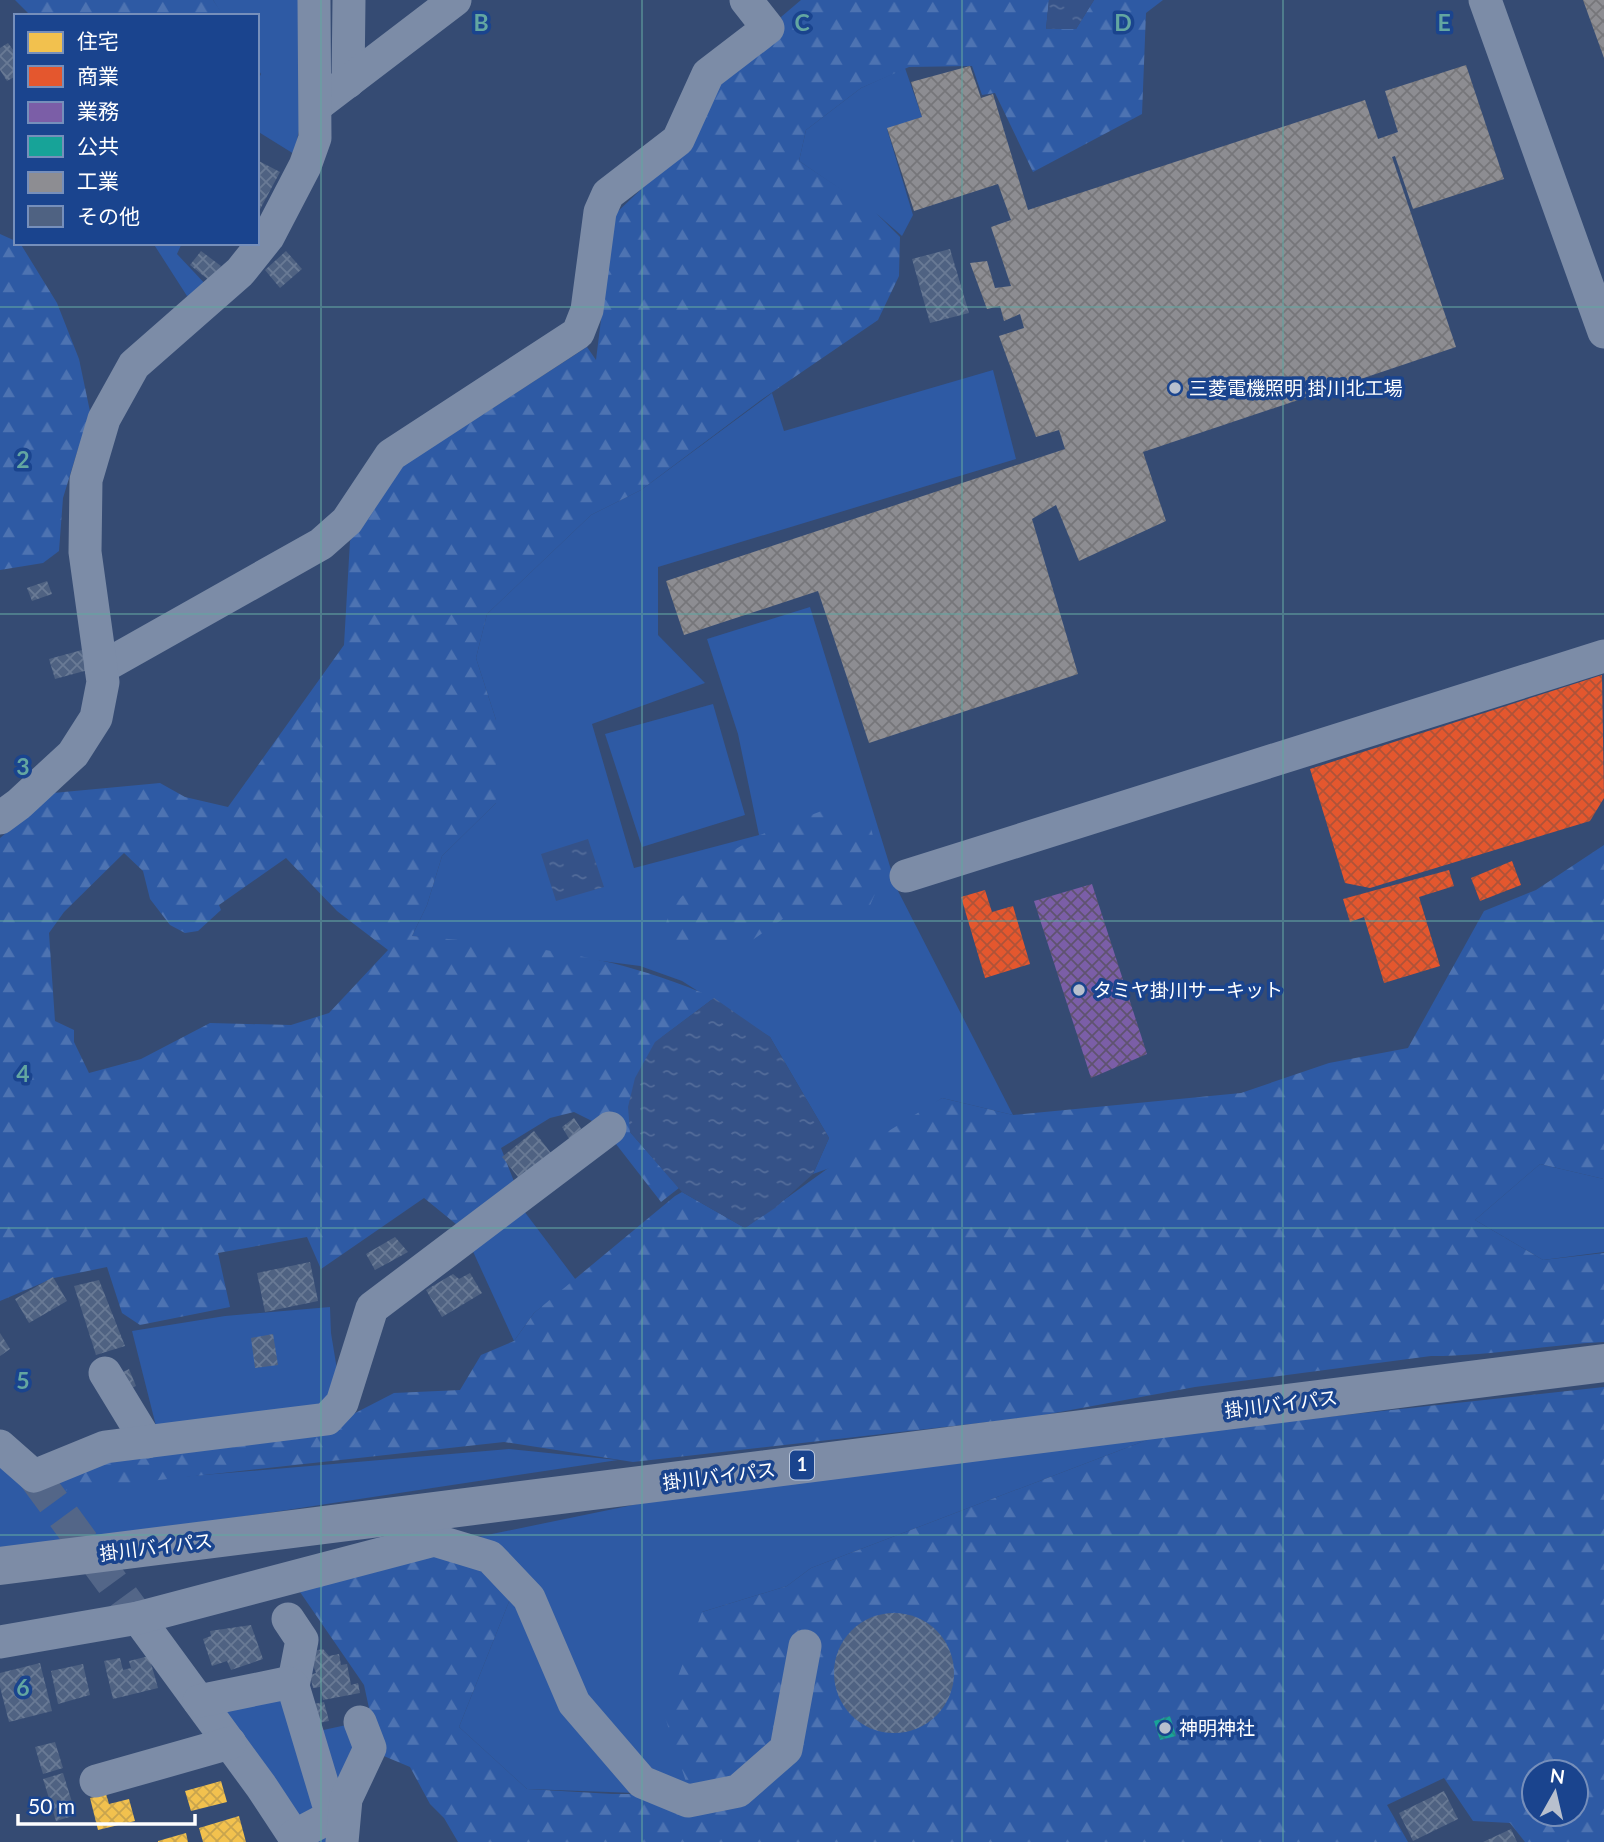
<svg xmlns="http://www.w3.org/2000/svg" width="1604" height="1842" font-family="Lato,'Noto Sans JP',sans-serif">
<defs>
<pattern id="forest-firs" width="22" height="20" patternUnits="userSpaceOnUse" patternTransform="scale(1.75)"><rect width="22" height="20" fill="#2e5aa4"/><path d="M5 1l3.5 6h-7zM16 11l3.5 6h-7z" fill="#4d73b2"/></pattern>
<pattern id="water-ripples" width="26" height="14" patternUnits="userSpaceOnUse" patternTransform="scale(1.75)"><rect width="26" height="14" fill="#355288"/><path d="M2 4q2-2 4 0t4 0M15 11q2-2 4 0t4 0" fill="none" stroke="#536c9a"/></pattern>
<pattern id="homes-cross-hatch" width="8" height="8" patternUnits="userSpaceOnUse" patternTransform="scale(1.75)"><rect width="8" height="8" fill="#f2c14e"/><path d="M0 0l8 8M0 8l8-8" fill="none" stroke="#c8a44e"/></pattern>
<pattern id="shops-cross-hatch" width="8" height="8" patternUnits="userSpaceOnUse" patternTransform="scale(1.75)"><rect width="8" height="8" fill="#e4572e"/><path d="M0 0l8 8M0 8l8-8" fill="none" stroke="#af5338"/></pattern>
<pattern id="offices-cross-hatch" width="8" height="8" patternUnits="userSpaceOnUse" patternTransform="scale(1.75)"><rect width="8" height="8" fill="#7b5ea7"/><path d="M0 0l8 8M0 8l8-8" fill="none" stroke="#5f5370"/></pattern>
<pattern id="public-cross-hatch" width="8" height="8" patternUnits="userSpaceOnUse" patternTransform="scale(1.75)"><rect width="8" height="8" fill="#17a398"/><path d="M0 0l8 8M0 8l8-8" fill="none" stroke="#278981"/></pattern>
<pattern id="industry-cross-hatch" width="8" height="8" patternUnits="userSpaceOnUse" patternTransform="scale(1.75)"><rect width="8" height="8" fill="#8d8d92"/><path d="M0 0l8 8M0 8l8-8" fill="none" stroke="#76767a"/></pattern>
<pattern id="building-cross-hatch" width="8" height="8" patternUnits="userSpaceOnUse" patternTransform="scale(1.75)"><rect width="8" height="8" fill="#4f6282"/><path d="M0 0l8 8M0 8l8-8" fill="none" stroke="#697a95"/></pattern>
</defs>
<rect width="100%" height="100%" fill="#354b73"/>
<g fill="#2e5aa4">
<path d="M213,0H301L303,112L294,154L257,131V82L261,74L257,68V16H223Z"/>
<path d="M905,68L922,117L887,129L913,215L902,236L878,215L799,161L806,130L861,88Z"/>
<path d="M153,243H182L177,254L209,288L187,296Z"/>
<path d="M993,370L1016,459L658,567V635L705,683L592,724L634,868L759,835L738,734L707,639L810,607L897,889L1013,1115L942,1098L858,1158L813,1174L829,1138L770,1037L682,981L640,966L412,936L427,905L442,856L496,803V720L476,658L487,614L591,515L641,490L772,393L784,431Z"/>
<path d="M713,704L745,815L642,847L605,734Z"/>
<path d="M1540,1164L1604,1179V1252L1543,1260L1475,1220Z"/>
<path d="M521,1207L576,1280L534,1313L514,1341L470,1245Z"/>
<path d="M330,1307L331,1333L341,1394L313,1414L157,1430L132,1331L225,1316Z"/>
<path d="M1160,1435L811,1568L787,1586L702,1612L690,1795L527,1789L459,1727L512,1594L424,1548L730,1485Z"/>
<path d="M509,1449L618,1460L81,1541L0,1547V1467L38,1489Z"/>
<path d="M297,1691L305,1734L360,1722L338,1842H308L219,1708Z"/>
</g>
<g fill="url(#forest-firs)" fill-rule="evenodd">
<path d="M15,0H213L224,16H31Z"/>
<path d="M801,0H1049L1046,29H1076L1094,0H1163L1146,13L1142,114L1033,172L995,93L982,95L972,66L909,67L861,88L806,130L799,161L874,211L900,237L899,276L878,320L761,400L641,490L591,515L487,614L476,658L496,720V803L442,856L427,905L412,936C520,945 613,953 714,998L662,1037L630,1132L679,1188L661,1202L602,1126L574,1112L550,1118L501,1148L515,1184L462,1229L424,1198L321,1269L307,1237L218,1253L230,1307L140,1325L122,1313L107,1267L54,1278L0,1301V838L53,793L160,783L185,797L228,807L344,645L350,541L401,467L587,347L596,360L614,215L652,179L716,73L784,32L781,17ZM124,853L143,871L150,899L170,925L185,933L198,931L221,910L219,905L286,858L337,911L388,950L329,1013L291,1025L210,1023L141,1059L89,1073L74,1042V1030L55,1021L49,933L64,912Z"/>
<path d="M0,234L20,243L57,303L79,359L92,421L78,449L63,498L59,551L43,563L0,570Z"/>
<path d="M824,810L871,828L883,876L867,912L821,904L787,916L751,941L659,944L671,908L715,861L760,835Z"/>
<path d="M1604,845V1179L1540,1164L1475,1220L1543,1260L1604,1253V1342C1546,1345 1489,1356 1431,1356L1195,1387L1033,1417L633,1462L504,1442L51,1492L38,1478L87,1463L328,1427L394,1393L460,1390L481,1355L514,1341L534,1313L675,1196L682,1192L745,1228L827,1169L942,1098L1013,1115L1241,1093L1329,1063L1408,1048L1484,911L1536,890Z"/>
<path d="M1604,1387V1842H1525L1510,1823L1473,1821L1444,1778L1387,1805L1408,1842H458L444,1818L430,1804L410,1767L379,1754L364,1685L300,1592L424,1548L496,1567L512,1594L459,1727L527,1789L612,1794H690L664,1714L702,1612L787,1586L811,1568L1160,1435ZM1534,1772H1576V1814H1534Z"/>
</g>
<g fill="url(#water-ripples)">
<path d="M1049,0H1094L1076,29H1046Z"/>
<path d="M588,839L604,887L556,901L541,854Z"/>
<path d="M714,998L770,1037L829,1138L813,1174L775,1208L745,1228L682,1192L630,1132L628,1107L635,1078L655,1042Z"/>
</g>
<g fill="url(#homes-cross-hatch)">
<path d="M221,1781L227,1802L191,1811L185,1791Z"/>
<path d="M106,1794L109,1804L129,1799L135,1821L98,1830L90,1798Z"/>
<path d="M239,1816L246,1842H203L199,1828Z"/>
<path d="M186,1833L188,1842H158V1841Z"/>
</g>
<g fill="url(#shops-cross-hatch)">
<path d="M1602,675L1604,798L1590,821L1370,888L1345,883L1310,769Z"/>
<path d="M1512,861L1521,885L1480,901L1471,878Z"/>
<path d="M1449,870L1454,886L1419,897L1440,966L1384,983L1364,917L1350,922L1343,899Z"/>
<path d="M985,890L992,912L1013,906L1030,964L985,978L961,897Z"/>
</g>
<path fill="url(#offices-cross-hatch)" d="M1092,884L1147,1054L1091,1078L1034,901Z"/>
<path fill="url(#public-cross-hatch)" d="M1170,1716L1176,1736L1160,1740L1154,1721Z"/>
<g fill="url(#industry-cross-hatch)">
<path d="M1583,0H1604V58Z"/>
<path d="M1466,65L1504,179L1413,209L1395,156L1392,157L1456,347L1143,452L1166,521L1079,561L1056,505L1032,519L1078,674L869,743L818,591L684,635L666,581L1065,449L1059,430L1036,437L999,336L1024,328L1020,314L1004,321L1000,306L987,309L970,263L987,261L995,288L1011,286L991,227L1011,220L998,184L914,211L887,128L922,117L911,82L970,66L981,98L993,94L1028,210L1365,100L1378,139L1398,132L1385,91Z"/>
</g>
<g fill="url(#building-cross-hatch)">
<path d="M8,43L16,54V76L7,81L0,70V48Z"/>
<path d="M257,160L280,172L257,215Z"/>
<path d="M950,249L969,313L930,323L912,259Z"/>
<path d="M201,251L221,266L210,281L190,265Z"/>
<path d="M286,251L302,269L280,288L265,270Z"/>
<path d="M47,581L52,594L32,601L27,588Z"/>
<path d="M82,650L88,670L55,679L49,659Z"/>
<path d="M574,1118L584,1133L571,1142L562,1127Z"/>
<path d="M534,1131L554,1157L522,1182L502,1157Z"/>
<path d="M395,1237L408,1252L375,1270L366,1254Z"/>
<path d="M310,1262L318,1301L265,1312L257,1273Z"/>
<path d="M470,1273L482,1293L442,1317L426,1290L453,1274L459,1279Z"/>
<path d="M53,1277L67,1301L29,1323L15,1299Z"/>
<path d="M99,1280L125,1346L96,1355L74,1286Z"/>
<path d="M0,1333L10,1349L0,1356Z"/>
<path d="M273,1334L278,1365L255,1368L251,1338Z"/>
<path d="M129,1369L136,1386L124,1392L117,1375Z"/>
<circle cx="894" cy="1673" r="60"/>
<path d="M251,1625L263,1659L231,1670L227,1661L212,1666L203,1639L211,1636L210,1631Z"/>
<path d="M323,1649L329,1656L339,1654L341,1665L347,1664L351,1685L358,1683L360,1693L323,1700L320,1687L313,1688L310,1675L316,1673L308,1652Z"/>
<path d="M149,1656L158,1688L113,1699L104,1661L120,1658L123,1670L131,1668L129,1661Z"/>
<path d="M40,1663L52,1711L9,1722L0,1687V1673Z"/>
<path d="M83,1664L90,1695L58,1704L51,1671Z"/>
<path d="M324,1702L329,1721L313,1724L309,1705Z"/>
<path d="M55,1742L63,1768L43,1774L35,1747Z"/>
<path d="M63,1773L76,1815L56,1821L43,1779Z"/>
<path d="M1444,1791L1458,1819L1413,1841L1399,1813Z"/>
<path d="M1511,1829L1517,1842H1483Z"/>
</g>
<g fill="none" stroke-linecap="round" stroke-linejoin="round">
<path stroke="#536688" stroke-width="33" stroke-dasharray="33 17" stroke-linecap="butt" d="M34,1476L138,1618"/>
<g stroke="#7c8ca7" stroke-width="33">
<path d="M1485,0L1604,332"/>
<path d="M348,82L349,0"/>
<path d="M316,106L455,0"/>
<path d="M101,668L321,544L347,521L391,455L578,333L587,310L600,212L608,194L678,140L708,74L768,28L746,0"/>
<path d="M0,818L19,804L73,754L96,718L103,682L85,552L86,480L104,419L134,365L240,272L268,237L305,166L315,138L314,0"/>
<path d="M906,876L1604,656"/>
<path d="M105,1373L147,1442"/>
<path d="M0,1446L34,1476L105,1447L327,1419L342,1403L372,1308L610,1128"/>
<path d="M138,1618L261,1786L298,1842"/>
<path d="M288,1619L302,1640L293,1686"/>
<path d="M0,1642L138,1618L434,1540L490,1557L529,1598L574,1703L642,1782L688,1801L738,1791L786,1749L805,1646"/>
<path d="M199,1701L287,1683L293,1686L332,1816L294,1836"/>
<path d="M96,1781L230,1743"/>
<path d="M342,1842L346,1799L370,1748L360,1722"/>
</g>
<path stroke="#7d8ca6" stroke-width="38" d="M0,1566L1604,1363"/>
</g>
<path fill="none" stroke="#63a6a1" stroke-width="2" stroke-opacity="0.55" d="M321,0V1842M642,0V1842M962,0V1842M1283,0V1842M0,307H1604M0,614H1604M0,921H1604M0,1228H1604M0,1535H1604"/>
<g fill="#b8c0ce" stroke="#1a448e" stroke-width="2.5">
<circle cx="1175" cy="388" r="7"/>
<circle cx="1079" cy="990" r="7"/>
<circle cx="1165" cy="1728" r="7"/>
</g>
<g text-anchor="middle" stroke-width="7" stroke-linejoin="round" paint-order="stroke">
<rect fill="#1a448e" stroke="#bac7dd" stroke-width="2" x="790" y="1450.5" width="24" height="29" rx="5"/>
<g font-size="18" font-weight="bold" fill="#fff">
<text x="802" y="1471">1</text>
</g>
<g font-size="19" fill="#fff" stroke="#1a448e" text-anchor="start">
<text x="1189" y="395">三菱電機照明 掛川北工場</text>
<text x="1093" y="997">タミヤ掛川サーキット</text>
<text x="1179" y="1735">神明神社</text>
</g>
<g font-size="19" fill="#fff" stroke="#1a448e">
<text transform="translate(1281 1404) rotate(-7)" y="7">掛川バイパス</text>
<text transform="translate(719 1476) rotate(-7)" y="7">掛川バイパス</text>
<text transform="translate(156 1547) rotate(-7)" y="7">掛川バイパス</text>
</g>
</g>
<g font-size="23" text-anchor="middle" font-weight="bold" fill="#63a6a1" stroke="#1a448e" stroke-width="7" stroke-linejoin="round" paint-order="stroke">
<text x="481" y="31">B</text>
<text x="802" y="31">C</text>
<text x="1123" y="31">D</text>
<text x="1444" y="31">E</text>
<text x="23" y="468">2</text>
<text x="23" y="775">3</text>
<text x="23" y="1082">4</text>
<text x="23" y="1389">5</text>
<text x="23" y="1696">6</text>
</g>
<rect x="14" y="14" width="245" height="231" fill="#1a448e" stroke="#768fbb" stroke-width="2"/>
<rect x="28" y="32" width="35" height="21" fill="#f2c14e" stroke="#768fbb" stroke-width="2"/>
<text x="77" y="49" font-size="21" fill="#ffffff">住宅</text>
<rect x="28" y="66" width="35" height="21" fill="#e4572e" stroke="#768fbb" stroke-width="2"/>
<text x="77" y="84" font-size="21" fill="#ffffff">商業</text>
<rect x="28" y="102" width="35" height="21" fill="#7b5ea7" stroke="#768fbb" stroke-width="2"/>
<text x="77" y="119" font-size="21" fill="#ffffff">業務</text>
<rect x="28" y="136" width="35" height="21" fill="#17a398" stroke="#768fbb" stroke-width="2"/>
<text x="77" y="154" font-size="21" fill="#ffffff">公共</text>
<rect x="28" y="172" width="35" height="21" fill="#8d8d92" stroke="#768fbb" stroke-width="2"/>
<text x="77" y="189" font-size="21" fill="#ffffff">工業</text>
<rect x="28" y="206" width="35" height="21" fill="#4f6282" stroke="#768fbb" stroke-width="2"/>
<text x="77" y="224" font-size="21" fill="#ffffff">その他</text>
<g transform="translate(1555 1793) rotate(8)"><circle r="33" fill="#1a448e" stroke="#768fbb" stroke-width="2"/>
<path d="M0-5L12 26L0 18L-12 26Z" fill="#b8c0ce"/>
<text y="-10" font-size="19" font-weight="bold" text-anchor="middle" fill="#ffffff">N</text>
</g>
<path d="M18 1814v10h177v-10" fill="none" stroke="#ffffff" stroke-width="3.5"/>
<text x="28" y="1814" font-size="21" fill="#ffffff" stroke="#1a448e" stroke-width="5" paint-order="stroke">50 m</text>
</svg>
